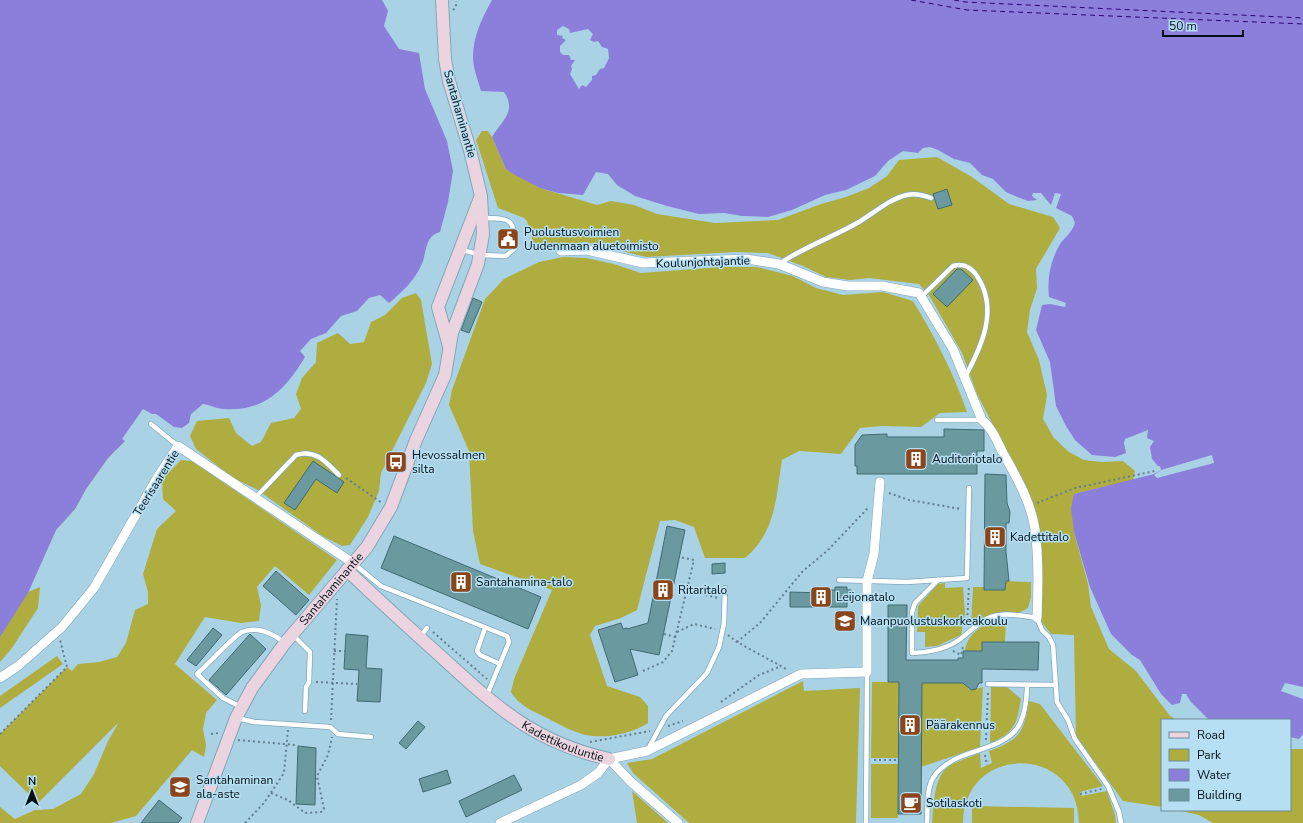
<svg xmlns="http://www.w3.org/2000/svg" width="1303" height="823" font-family="'Nunito Sans',sans-serif">
<rect width="100%" height="100%" fill="#aad2e5"/>
<g fill="#afad40">
<path d="M482,131H488L492,137L506,169L540,188L597,205L611,201L634,205L657,214L715,223L778,220L821,204L846,197L869,188L887,176L899,160L937,157L972,177L1009,204L1053,217L1060,228L1036,269L1037,288L1030,310L1027,332L1039,360L1047,395L1043,419L1054,438L1069,452L1084,460L1102,462L1123,461L1135,471L1133,480L1074,494V532L1088,584L1091,607L1109,649L1136,671L1170,716L1177,720H1162V807L1123,801L1076,736L1074,635L1051,634L1040,620L1028,492L977,394L962,353L929,295L919,284L869,278L850,280L826,277L803,266L768,253L736,252L646,257L586,242L559,245L536,252L527,221L524,218L498,208L476,140Z"/>
<path d="M563,257L586,258L614,264L641,273L722,267H757L793,276L816,288L843,295L883,292L913,301C935,337 953,372 967,412L940,413L921,427L882,426L860,428L841,454L799,451L782,460C776,497 776,532 745,558H705L694,527L675,520L660,521L637,610L621,618L595,626L590,635L607,686L640,697L648,706V723C632,734 601,740 582,734C569,730 557,723 545,717C533,711 518,705 511,692L514,679L552,590L480,564L473,531L469,451L449,405L452,390L485,299L504,279L539,262Z"/>
<path d="M416,293L421,300L432,364L426,383L381,473L379,491L368,517L350,545L342,546L324,537L256,489L233,478L196,449L190,436L197,421L229,418L236,433L252,446L261,442L271,423L294,418L301,409L296,394L302,378L316,362L317,343L338,333L350,344L364,342L371,322L385,315L402,298Z"/>
<path d="M125,441L108,458L86,489L75,509L56,530L28,592L40,587L38,608L12,648L0,662V538L88,472Z"/>
<path d="M181,460L192,461L337,560L309,595L275,566L257,587L261,605L259,621L241,623L205,617L175,664L217,700L206,713L203,729L206,745L204,757L192,750L136,816L111,823H0V807L15,819L35,810L53,809L81,794L94,774L108,741L119,722L38,803L0,766V734L67,667L72,671L78,664L99,662L117,657L126,643L135,610L148,604V592L143,574L157,529L176,511L163,499L162,479Z"/>
<path d="M1006,581L1031,582V597L1028,608L1019,613L991,615L971,626L973,587H984V590H1005Z"/>
<path d="M945,583V588L963,587L965,613L961,635L937,646L925,647V632H917L918,606L938,584Z"/>
<path d="M995,620H1006L1005,642H982V651H965C967,634 980,627 995,620Z"/>
<path d="M57,656L63,664L0,708V696Z"/>
<path d="M803,681L804,691L860,688L856,823H689L633,773L627,763L652,759Z"/>
<path d="M872,682H899L898,758H871Z"/>
<path d="M919,683H966L968,689L971,690L983,687L980,747L921,767Z"/>
<path d="M991,687H1007L1021,699C1017,724 1014,733 990,743Z"/>
<path d="M1029,701L1040,704L1103,786L1080,792L1081,796L1107,791L1115,815L1116,823H1079C1078,744 964,743 963,823H932C934,805 933,775 951,765C960,760 971,757 980,753L981,768L992,763L989,751C1020,740 1024,732 1029,701Z"/>
<path d="M1290,749H1303V823H1213L1199,815L1177,810H1290Z"/>
<rect x="871" y="764" width="27" height="54"/>
<path d="M632,791L668,823H637Z"/>
<path d="M972,806L1074,808V823H972Z"/>
</g>
<g fill="#8b7fdb" fill-rule="evenodd">
<path d="M0,0H382L388,11L384,26L399,49L419,53L425,89L447,141L453,171L448,202L440,232C424,236 427,254 421,266C414,281 401,293 389,303L380,295L369,298L357,311L341,316L326,333L311,339L300,351L305,357C286,389 264,412 224,409C217,409 211,405 203,404L191,414L189,423L182,428L174,427L156,414H152L143,409L122,439L125,441L108,458L86,489L75,509L56,530L28,593L0,637Z"/>
<path d="M492,0H1303V687L1285,683L1281,691L1303,699V734L1299,739L1290,737V720H1209L1191,702L1186,694H1182L1180,703L1172,705L1161,694L1140,660L1132,655L1111,634L1090,587L1074,532L1071,508L1074,494L1154,474L1161,470L1160,466H1158L1152,459L1150,447L1154,441L1147,438L1148,430L1125,439L1124,443L1126,453L1115,457L1092,455L1075,440L1066,426L1056,406L1050,362L1036,330L1042,305L1050,304L1065,307L1066,303L1049,297C1047,279 1050,262 1059,246C1064,237 1072,233 1075,223L1072,216L1056,208L1061,194L1055,193L1051,205L1041,193H1033L1032,196L1037,200L1028,201L1015,196L1006,192L993,179L982,175L970,163L954,159L938,150L930,147L923,148L918,153L903,151L888,161L875,176L846,190L825,195L792,210L768,217L742,216L724,213L699,214L667,206L635,196L617,185L608,174L596,172L583,195L558,193L540,188L515,175L506,169L492,137C502,120 517,112 504,92L481,91C478,80 473,68 473,57C473,36 482,18 492,0ZM563,26L569,29L570,33L588,29L593,34L590,40L594,42L598,41L602,47L608,49L609,58L604,68L600,69L596,75L592,76V80L586,87L582,85L579,89L570,74L572,69L571,66L575,60H571L569,55H563L560,52V46L566,40L562,38L563,36L557,35V30Z"/>
</g>
<path fill="#aad2e5" d="M1212,455L1214,463L1157,478L1154,475L1161,470Z"/>
<g fill="none" stroke-linecap="round" stroke-linejoin="round">
<g stroke="#2f0075" stroke-width="1" stroke-dasharray="5 4" stroke-linecap="butt">
<path d="M911,0L967,10L1303,24"/>
<path d="M954,0L965,2L1303,18"/>
</g>
</g>
<g fill="#6b99a0" stroke="#3e6a71">
<path d="M947,189L952,205L938,209L933,194Z"/>
<path d="M957,269H961L973,280L947,307L933,294Z"/>
<path d="M473,298L482,302L469,333L461,330Z"/>
<path d="M944,429L984,430V451H977V474H857V466H855V445L862,435L887,434V437H944Z"/>
<path d="M313,461L344,482L337,493L316,479L295,510L284,503Z"/>
<path d="M985,474L1006,475L1007,503L1010,512L1009,523H1006V552L1009,581H1006L1005,590H984Z"/>
<path d="M667,526L685,530L659,655L630,649L638,675L615,682L598,630L621,623L623,629L627,628V629L648,623Z"/>
<path d="M394,536L541,597L528,629L381,568Z"/>
<path d="M725,563V573L712,574V564Z"/>
<path d="M276,571L309,600L296,615L263,586Z"/>
<path d="M835,587H847V590H851V601H847V607H790V592L823,593V590H835Z"/>
<path d="M888,605H907L906,660H958V658H963V651H982V642H1039L1038,670L982,669V683H979L976,689L971,690L963,683H922L921,814H898L899,682H888Z"/>
<path d="M213,628L222,635L196,666L187,660Z"/>
<path d="M250,634L266,649L226,695L209,680Z"/>
<path d="M346,634L368,636L366,668L382,669L380,702L357,701L359,670L344,669Z"/>
<path d="M418,721L425,727L406,749L399,743Z"/>
<path d="M298,746L316,748L315,805L296,804Z"/>
<path d="M447,770L451,783L423,792L419,779Z"/>
<path d="M514,775L522,790L466,817L459,801Z"/>
<path d="M159,800L182,818L178,823H141Z"/>
</g>
<g fill="none" stroke-linecap="round" stroke-linejoin="round">
<g stroke="#80a7ba" stroke-width="6">
<g id="lane">
<path d="M462,250L481,255L506,256L515,248C514,219 512,218 483,218"/>
<path d="M779,264C804,247 833,237 859,222C874,213 889,199 907,195C915,193 923,195 931,198"/>
<path d="M921,297L953,266C963,263 971,267 977,276C999,309 982,346 965,377"/>
<path d="M937,420H982"/>
<path d="M151,424L178,446"/>
<path d="M256,497L296,455C316,449 326,462 339,475"/>
<path d="M354,564L381,586L507,636L509,642L487,695"/>
<path d="M839,580L907,582L967,578L969,488"/>
<path d="M938,580L915,603L912,612V653C927,653 946,649 959,640C969,633 979,621 991,617C1005,612 1023,616 1037,618L1042,630L1049,637L1053,645L1057,702L1068,720L1075,739L1108,786L1119,812L1121,823"/>
<path d="M485,628L477,651L480,655L500,664"/>
<path d="M293,635L310,652L309,682L306,687L305,711"/>
<path d="M420,637L427,628"/>
<path d="M988,684L1056,685"/>
<path d="M241,707L223,698L197,674C204,668 236,634 242,632C258,626 272,633 285,643"/>
<path d="M237,718L254,722L330,727L338,734L371,737"/>
<path d="M648,749L666,716L707,673L719,647L724,623L725,588"/>
<path d="M866,823L867,672"/>
<path d="M927,823C928,809 926,790 933,778C939,768 952,760 962,756C1006,740 1026,740 1027,686"/>
</g>
</g>
<g stroke="#80a7ba" stroke-width="10">
<g id="street">
<path d="M561,251L587,250L643,263L746,259L779,264L823,282L848,286H882L919,293L953,349L982,420C992,428 997,441 1003,453C1016,476 1031,502 1035,529C1039,559 1038,589 1037,618"/>
<path d="M0,678L18,666L62,627L94,588L157,478L178,446L353,563"/>
<path d="M609,759L647,751L801,674L867,672V581L874,554L880,482"/>
<path d="M609,759L630,781L678,823"/>
<path d="M500,823L581,785L598,773L609,759"/>
</g>
</g>
<g stroke="#80a7ba" stroke-width="14">
<g id="secondary">
<path d="M449,346L438,307L480,198"/>
<path id="s1" d="M347,570C376,598 406,625 436,652C493,704 532,742 609,759"/>
<path id="s2" d="M197,823L236,718L252,688L285,643L367,547L391,507L416,440L445,375L452,333L478,264L483,234L481,196L470,150L449,81L445,59L442,0"/>
</g>
</g>
<g stroke="#637f8d" stroke-width="2" stroke-dasharray="2 3" stroke-linecap="butt">
<path d="M453,10L456,7V1"/>
<path d="M346,478L382,503"/>
<path d="M889,493L909,500L961,509"/>
<path d="M1037,503L1075,488L1155,471"/>
<path d="M686,590L718,598"/>
<path d="M967,625L969,585"/>
<path d="M433,632L487,679"/>
<path d="M677,632L694,624L715,629"/>
<path d="M664,634L676,637"/>
<path d="M728,635L737,642L788,670"/>
<path d="M737,642L760,623L802,572L828,550L868,508"/>
<path d="M334,651H345"/>
<path d="M953,651L961,655L963,647"/>
<path d="M643,671L663,662L672,651L694,560L679,557"/>
<path d="M316,682L357,684"/>
<path d="M721,702L759,675L779,667"/>
<path d="M331,720L337,599"/>
<path d="M668,726L683,721"/>
<path d="M0,734L67,667L60,640"/>
<path d="M211,734L219,733"/>
<path d="M238,740L295,745"/>
<path d="M986,740L988,691"/>
<path d="M590,742L650,731"/>
<path d="M985,755L987,765"/>
<path d="M874,760H898"/>
<path d="M271,793L288,800L305,813L321,812L324,809L317,776L328,755L332,737"/>
<path d="M1080,794L1102,789"/>
<path d="M245,823L264,803L284,773L288,730"/>
</g>
<use href="#lane" stroke="#fff" stroke-width="4.5"/>
<use href="#street" stroke="#fff" stroke-width="9"/>
<use href="#secondary" stroke="#ebd3df" stroke-width="12"/>
</g>
<defs>
<g id="civic-square" transform="scale(1.15)"><rect x="-9" y="-9" width="18" height="18" rx="4" fill="#8a451b" stroke="#b6dff3"/><path d="M-.6-6.5H3V-4.5H.6V-3L4-1V1h2V6H-6V1h2V-1L-.6-3ZM-1.2 2.5V6h2.4V2.5Z" fill="#fff"/></g>
<g id="building-square" transform="scale(1.15)"><rect x="-9" y="-9" width="18" height="18" rx="4" fill="#8a451b" stroke="#b6dff3"/><path d="M-4-6H4V6H1V3H-1V6H-4ZM-2.5-4.3h1.7v1.8h-1.7ZM.8-4.3h1.7v1.8H.8ZM-2.5-1h1.7V.8h-1.7ZM.8-1h1.7V.8H.8Z" fill="#fff"/></g>
<g id="bus-square" transform="scale(1.15)"><rect x="-9" y="-9" width="18" height="18" rx="4" fill="#8a451b" stroke="#b6dff3"/><path d="M-5-6H5V4H4V6H2V4H-2V6H-4V4H-5ZM-3.5-4V0h7V-4ZM-3.5 1.2v1.5H-2V1.2ZM2 1.2v1.5H3.5V1.2Z" fill="#fff"/></g>
<g id="university-square" transform="scale(1.15)"><rect x="-9" y="-9" width="18" height="18" rx="4" fill="#8a451b" stroke="#b6dff3"/><path d="M0-5L7-2L0 1L-7-2ZM-4 1L0 2.5L4 1V4Q0 6-4 4Z" fill="#fff"/></g>
<g id="school-square" transform="scale(1.15)"><rect x="-9" y="-9" width="18" height="18" rx="4" fill="#8a451b" stroke="#b6dff3"/><path d="M0-5L7-2L0 1L-7-2ZM-4 1L0 2.5L4 1V4Q0 6-4 4Z" fill="#fff"/></g>
<g id="cafe-square" transform="scale(1.15)"><rect x="-9" y="-9" width="18" height="18" rx="4" fill="#8a451b" stroke="#b6dff3"/><path d="M-5.5-4.5H6V0H3Q3 3.5 0 3.5H-2.5Q-5.5 3.5-5.5 0ZM3-3.2v2h1.7v-2ZM-6 4.5H4V6H-6Z" fill="#fff"/></g>
</defs>
<g fill-rule="evenodd">
<use href="#civic-square" x="508" y="239"/>
<use href="#building-square" x="916" y="459"/>
<use href="#bus-square" x="396" y="462"/>
<use href="#building-square" x="995" y="537"/>
<use href="#building-square" x="461" y="582"/>
<use href="#building-square" x="663" y="590"/>
<use href="#building-square" x="821" y="597"/>
<use href="#university-square" x="845" y="621"/>
<use href="#building-square" x="910" y="725"/>
<use href="#school-square" x="180" y="787"/>
<use href="#cafe-square" x="911" y="803"/>
</g>
<g text-anchor="middle" stroke-width="3" stroke-linejoin="round" paint-order="stroke">
<g font-size="12" fill="#031016" stroke="#b6dff3">
<text transform="translate(460 114) rotate(74)" y="4">Santahaminantie</text>
<text transform="translate(703 262) rotate(-2)" y="4">Koulunjohtajantie</text>
<text transform="translate(156 483) rotate(-58)" y="4">Teerisaarentie</text>
<text dy="4" stroke="none"><textPath href="#s2" startOffset="273">Santahaminantie</textPath></text>
<text dy="4" stroke="none"><textPath href="#s1" startOffset="278">Kadettikouluntie</textPath></text>
</g>
<g font-size="12" fill="#031016" stroke="#b6dff3" text-anchor="start">
<text x="524" y="236">Puolustusvoimien<tspan x="524" dy="14">Uudenmaan aluetoimisto</tspan></text>
<text x="412" y="459">Hevossalmen<tspan x="412" dy="14">silta</tspan></text>
<text x="932" y="463">Auditoriotalo</text>
<text x="1010" y="541">Kadettitalo</text>
<text x="476" y="586">Santahamina-talo</text>
<text x="678" y="594">Ritaritalo</text>
<text x="836" y="601">Leijonatalo</text>
<text x="860" y="625">Maanpuolustuskorkeakoulu</text>
<text x="926" y="729">Päärakennus</text>
<text x="196" y="784">Santahaminan<tspan x="196" dy="14">ala-aste</tspan></text>
<text x="926" y="807">Sotilaskoti</text>
</g>
</g>
<rect x="1161" y="719" width="130" height="92" fill="#b6dff3" stroke="#6e8c9b"/>
<rect x="1169" y="732" width="20" height="6" fill="#ebd3df" stroke="#6e8c9b"/>
<text x="1197" y="739" font-size="12" fill="#031016">Road</text>
<rect x="1169" y="749" width="20" height="12" fill="#afad40" stroke="#6e8c9b"/>
<text x="1197" y="759" font-size="12" fill="#031016">Park</text>
<rect x="1169" y="769" width="20" height="12" fill="#8b7fdb" stroke="#6e8c9b"/>
<text x="1197" y="779" font-size="12" fill="#031016">Water</text>
<rect x="1169" y="789" width="20" height="12" fill="#6b99a0" stroke="#6e8c9b"/>
<text x="1197" y="799" font-size="12" fill="#031016">Building</text>
<g transform="translate(32 791)" stroke="#b6dff3" stroke-width="3" paint-order="stroke">
<path d="M0-3L7 15L0 10L-7 15Z" fill="#031016"/>
<text y="-6" font-size="11" font-weight="bold" text-anchor="middle" fill="#031016">N</text>
</g>
<path d="M1163 30v6h80v-6" fill="none" stroke="#031016" stroke-width="2"/>
<text x="1169" y="30" font-size="12" fill="#031016" stroke="#b6dff3" stroke-width="3" paint-order="stroke">50 m</text>
</svg>
